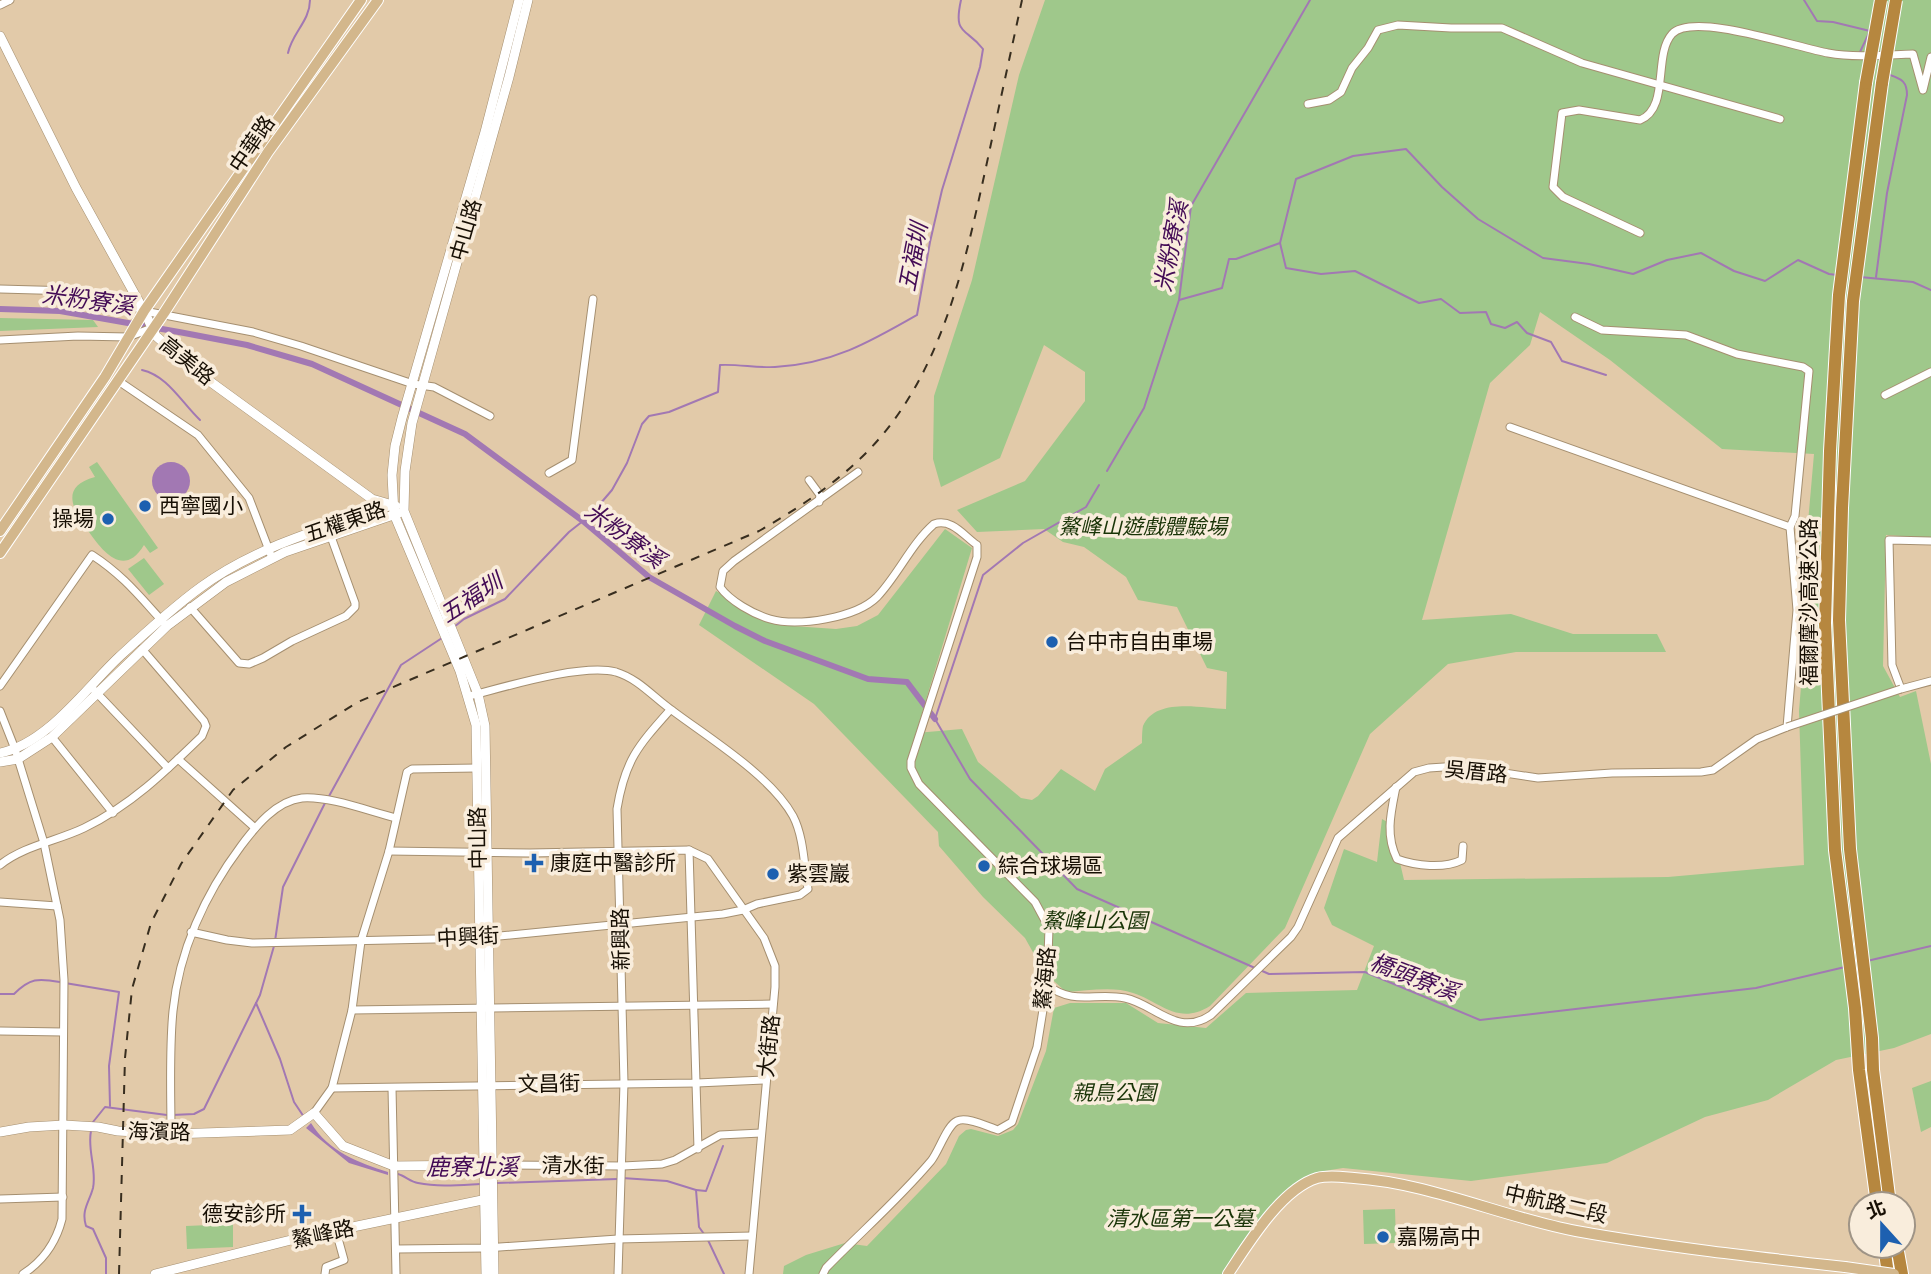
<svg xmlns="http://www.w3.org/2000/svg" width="1931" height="1274" font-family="'PT Serif','Noto Sans TC',serif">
<rect width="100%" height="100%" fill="#e2caa9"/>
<g fill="#9fc88b">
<path d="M1045,0H1931V538L1886,535L1883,666L1900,697L1916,691L1931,764V1034L1894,1048L1836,1060L1768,1100L1705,1117L1607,1163L1471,1181L1343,1168L1318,1172L1297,1185L1243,1241L1223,1274H783L784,1266L806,1255L845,1243L867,1246L946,1164L959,1136L966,1130L971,1129L998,1136L1013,1130L1018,1124L1046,1051L1054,1008L1070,1003H1126L1158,1023L1206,1028L1246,993L1357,990L1374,946L1332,925L1324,908L1344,849L1377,862L1382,819L1391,824L1404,880L1668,877L1804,865L1799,711L1808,601L1807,534L1814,454L1722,449L1610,360L1540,312L1530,345L1490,383L1422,620L1511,614L1573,634H1657L1666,652H1516L1448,664L1370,734L1285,928L1210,1006C1178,1026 1161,1002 1133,993C1113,986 1087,991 1066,992L1044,972L1025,938L983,897L939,846L938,832L814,704L699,625L716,591L778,625L836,629L857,626L878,615L945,529L972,548L916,733L962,729L978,762L1021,798L1032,800L1038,796L1061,769L1095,791L1105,769L1142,743C1142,739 1142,731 1143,726C1155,697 1202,708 1226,709L1227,672L1207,668L1177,607L1138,600L1126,577L1084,547L1063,542L1044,529L977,532L957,510L1025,481L1085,401V372L1044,345L1000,458L941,487L933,459L934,396L972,280L1019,75Z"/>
<path d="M0,318L93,320L98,327L0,331Z"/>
<path d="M97,462L158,548L150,553L144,545C124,578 103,552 89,532C74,511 58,487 95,477L89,467Z"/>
<path d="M144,558L164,584L149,595L128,569Z"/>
<path d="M1931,1081V1127L1921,1132L1912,1088Z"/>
<path d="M1395,1209L1396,1243L1364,1244L1363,1210Z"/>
<path d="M233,1224V1247L187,1249L186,1226Z"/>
</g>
<g fill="#a278b3">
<circle cx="171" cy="481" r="19"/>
<path d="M311,1123C328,1151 359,1163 388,1172V1175L349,1163L306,1128Z"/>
</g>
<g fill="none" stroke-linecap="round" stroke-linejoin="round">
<g stroke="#a278b3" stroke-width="2">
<path d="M1804,0L1817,21L1833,22L1870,31L1859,54"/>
<path d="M288,53C292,33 310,21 310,0"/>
<path d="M1280,243L1286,268L1321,274L1355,271L1419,303L1441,299L1460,313L1486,312L1491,324L1505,328L1517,322L1527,333L1551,342L1562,361L1606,375"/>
<path d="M1860,277L1913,282L1931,290"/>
<path d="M1876,277L1887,193L1907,95C1907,82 1902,79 1890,75"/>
<path d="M1179,300L1222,288L1229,259H1236L1280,243L1296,179L1353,156L1406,149L1442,187L1478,219L1543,258L1589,264L1633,274L1667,260L1701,253L1734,271L1765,281L1798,260L1829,274L1837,275"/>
<path d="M142,370C168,376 181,402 200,420"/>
<path d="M1107,471L1144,408L1179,300L1191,206L1310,0"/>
<path d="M1099,485L1086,507L1023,543L983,575L935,719L970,779L1077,889L1255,968"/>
<path d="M454,627L464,619L505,599L569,532L583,521L591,509L600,504L612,490L627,463L642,424L649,416L669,412L718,392L720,365C738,364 757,368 775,367C832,364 870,342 917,315L930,242L942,190L980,67L983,49C966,27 953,36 961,0"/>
<path d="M328,798L401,665L442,638"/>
<path d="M275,941L283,887L325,803"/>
<path d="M1867,961L1931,946"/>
<path d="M1260,970L1269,974L1365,972L1480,1020L1756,988L1845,967"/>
<path d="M65,983L119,992L109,1066L110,1106"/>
<path d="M0,994H14C30,978 38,978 60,982"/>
<path d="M256,1003L280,1059L294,1102L304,1117"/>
<path d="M172,1115L194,1114L204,1109L260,995L274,946"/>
<path d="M93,1122L105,1107L167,1115"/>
<path d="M91,1131C87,1150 97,1169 93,1188C89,1203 81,1210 86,1226L93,1229L106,1258V1274"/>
<path d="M398,1174C405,1176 411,1182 418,1183C438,1187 460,1185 480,1184"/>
<path d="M622,1178L667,1181L696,1190L699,1227L704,1234"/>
<path d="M497,1183L617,1179"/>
<path d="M696,1190L706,1191L723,1146"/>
<path d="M707,1238L724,1274"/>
</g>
<path stroke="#a278b3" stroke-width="6" d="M0,309L60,311L179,332L247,345L312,364L465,434L583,521L649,577L735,626L765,641L868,679L907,682L935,719"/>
<g stroke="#a58f70" stroke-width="9">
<g id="minor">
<path d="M0,5L10,0"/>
<path d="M1308,104L1329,100L1341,92L1352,68L1368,48L1378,30L1398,25L1451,28H1502L1582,63L1780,119"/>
<path d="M1640,233L1563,197L1553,187L1562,113L1579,110L1640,120C1670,108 1653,55 1672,34C1693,11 1798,48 1828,53C1856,58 1884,55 1913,54L1923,90L1931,57"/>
<path d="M0,289L73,291L116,299L144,311L253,332L301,346L413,384L434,387L490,416"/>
<path d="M0,340L78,336L128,337L152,328"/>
<path d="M117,380L198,435L249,498L272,558"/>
<path d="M1885,395L1931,372"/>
<path d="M1510,427L1790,527"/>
<path d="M549,473L572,460L593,299"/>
<path d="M809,480L820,495L819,502"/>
<path d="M1931,541L1889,540L1892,665L1901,689L1931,681"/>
<path d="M190,607L239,663L249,664L263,658L292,641L346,616L355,607V603L330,534"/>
<path d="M0,686L92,555C123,575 140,597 164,623"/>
<path d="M94,690L168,768"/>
<path d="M0,711L15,749L44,843L60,920L64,980L62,1219C56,1243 43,1261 23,1274"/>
<path d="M52,737L113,813"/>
<path d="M178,759L255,828"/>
<path d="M1396,787C1391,812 1385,835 1397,859C1416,866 1444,869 1462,860L1463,846"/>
<path d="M689,850L698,1149"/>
<path d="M389,851L530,853L689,850L708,859L764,938L775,966V987L749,1274"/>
<path d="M0,865C23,846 57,841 84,828C130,806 165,772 202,736L206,726L204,721L142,649"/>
<path d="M0,902L57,906"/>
<path d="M191,932L227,940L252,943L479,938L723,914L743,910L757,904L800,895L808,889C804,866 804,837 793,816C771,776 709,738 673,711C654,698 639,679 616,672C582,663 505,687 469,696"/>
<path d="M1047,985C1075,1006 1094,992 1125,998C1155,1004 1177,1038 1211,1015L1291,937L1298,927L1338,838L1414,772L1429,768L1459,766L1538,778L1612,773L1701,772L1713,770L1757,739L1787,727L1797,610L1790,527L1795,516L1809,371L1803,367L1737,354L1686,335L1602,330L1575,317"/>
<path d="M352,1010L773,1004"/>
<path d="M0,1031L63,1032"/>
<path d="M332,1088L697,1083L766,1080"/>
<path d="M392,1088L396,1274"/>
<path d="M314,1113L332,1088L352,1010L361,941L389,851L407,772L412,769L477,768"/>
<path d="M171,1134C171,1093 169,1051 173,1011C179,951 205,894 241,846C256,826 276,801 302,798C330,796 368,811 396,818"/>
<path d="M492,1165L623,1166L662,1164L675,1160L720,1135L761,1133"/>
<path d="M0,1199L63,1197"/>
<path d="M397,1249L486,1248L618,1239L752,1236"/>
<path d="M325,1274L326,1267L344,1260L336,1231"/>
<path d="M618,1274L624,1083L617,809C625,760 638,746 670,710"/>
<path d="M823,1274L826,1268C861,1232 899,1199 931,1161C939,1151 947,1125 957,1121C967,1116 988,1127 998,1130L1012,1122L1037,1047L1047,985L1049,928L1035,902L919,784L911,768V761L977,557V545C964,536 952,518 934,524C911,544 898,575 877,597C856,618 798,627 770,619C753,614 730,601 720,587L723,571L734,561L858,472"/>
</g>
</g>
<g stroke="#a58f70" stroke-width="10">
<g id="tertiary">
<path d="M0,36L76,188L144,311L156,336L197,372L372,499L396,506"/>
<path d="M0,753C47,744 86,688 119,657C145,633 172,608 201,587C257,546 327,527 392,505"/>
<path d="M0,762L18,759L52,737L167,626L226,582L285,552L399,513"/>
<path d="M0,1132L29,1127L64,1125L98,1127L118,1131L171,1134L290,1130L314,1113L343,1146L394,1166L486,1165"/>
<path d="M155,1274L295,1239L487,1199"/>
<path d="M486,1274L476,725L460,671L394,514L392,475L395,446L402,418L485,132L519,0"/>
<path d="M494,1274L485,726L478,694L404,511L405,471L412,423L509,77L528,0"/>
</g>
</g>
<g stroke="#fff" stroke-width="12">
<g id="primary">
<path d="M0,531L105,377L144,311L361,0"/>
<path d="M0,553L164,313L268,152L378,0"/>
<path d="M1228,1274C1248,1244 1281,1189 1317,1178C1329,1175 1342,1177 1354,1178C1430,1183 1502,1217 1576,1231C1665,1247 1755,1257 1845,1267"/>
</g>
</g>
<g stroke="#fff" stroke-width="14">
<g id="motorway">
<path d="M1866,83L1839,295L1830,451L1825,623L1835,850L1855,1008L1859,1070L1877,1204"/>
<path d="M1882,83L1853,301L1842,508L1839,620L1850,849L1872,1038L1873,1070L1890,1204"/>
<path d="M1884,1246L1888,1274"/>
<path d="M1897,1246L1902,1274"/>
</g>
</g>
<use href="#minor" stroke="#fff" stroke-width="7"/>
<use href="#tertiary" stroke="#fff" stroke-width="9"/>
<use href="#primary" stroke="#d3b78c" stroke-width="10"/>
<use href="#motorway" stroke="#b6873f" stroke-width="12"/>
<path stroke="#382e1f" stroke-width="2" stroke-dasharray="9 9" stroke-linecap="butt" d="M119,1274L125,1058L132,989L151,923L181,864L233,790L286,747L358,702L759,531C797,509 834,485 866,453C941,377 964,268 986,167C998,111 1010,56 1022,0"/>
<g stroke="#a58f70" stroke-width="9" stroke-linecap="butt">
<path id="minor-bridge" d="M1787,727L1901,689"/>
</g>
<g stroke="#fff" stroke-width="12" stroke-linecap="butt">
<path id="primary-bridge" d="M1845,1267L1894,1274"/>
</g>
<g stroke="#fff" stroke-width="14" stroke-linecap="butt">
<g id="motorway-bridge">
<path d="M1866,83L1881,0"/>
<path d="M1882,83L1896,0"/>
</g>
</g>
<use href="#minor-bridge" stroke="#fff" stroke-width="7"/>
<use href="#primary-bridge" stroke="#d3b78c" stroke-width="10"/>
<use href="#motorway-bridge" stroke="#b6873f" stroke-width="12"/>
</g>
<g fill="#1d60b0" stroke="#f9eddc" stroke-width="2.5">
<circle cx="145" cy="506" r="7"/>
<circle cx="108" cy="519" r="7"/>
<circle cx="1052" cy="642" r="7"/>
<path d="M530.5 852.5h7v7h7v7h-7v7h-7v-7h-7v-7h7z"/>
<circle cx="984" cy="866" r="7"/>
<circle cx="773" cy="874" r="7"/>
<path d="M298.5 1203.5h7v7h7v7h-7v7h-7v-7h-7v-7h7z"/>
<circle cx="1383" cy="1237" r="7"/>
</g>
<g text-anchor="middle" stroke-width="7" stroke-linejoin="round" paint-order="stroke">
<g font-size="21" fill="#170f04" stroke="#f9eddc">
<text transform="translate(252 144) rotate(-56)" y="7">中華路</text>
<text transform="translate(466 230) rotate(-74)" y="7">中山路</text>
<text transform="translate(187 361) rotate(39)" y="7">高美路</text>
<text transform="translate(345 522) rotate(-19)" y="7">五權東路</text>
<text transform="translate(1809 602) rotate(-90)" y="7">福爾摩沙高速公路</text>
<text transform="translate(1476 772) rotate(6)" y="7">吳厝路</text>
<text transform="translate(478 838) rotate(-91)" y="7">中山路</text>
<text transform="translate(468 937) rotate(-3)" y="7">中興街</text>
<text transform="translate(621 939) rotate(-91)" y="7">新興路</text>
<text transform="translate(1045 978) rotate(-85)" y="7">鰲海路</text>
<text transform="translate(769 1046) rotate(-84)" y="7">大街路</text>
<text transform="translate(549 1084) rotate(-1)" y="7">文昌街</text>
<text transform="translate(159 1132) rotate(1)" y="7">海濱路</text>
<text transform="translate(573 1166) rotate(1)" y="7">清水街</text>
<text transform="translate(1556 1204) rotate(13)" y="7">中航路二段</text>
<text transform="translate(323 1234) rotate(-12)" y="7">鰲峰路</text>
</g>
<g font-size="21" fill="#170f04" stroke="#f9eddc" text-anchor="start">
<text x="159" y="513">西寧國小</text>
<text x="94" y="526" text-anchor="end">操場</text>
<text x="1066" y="649">台中市自由車場</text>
<text x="550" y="870">康庭中醫診所</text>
<text x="998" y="873">綜合球場區</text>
<text x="787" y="881">紫雲巖</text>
<text x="286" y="1221" text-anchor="end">德安診所</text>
<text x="1397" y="1244">嘉陽高中</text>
</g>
<g font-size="21" font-style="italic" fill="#193407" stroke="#f9eddc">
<text x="1143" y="534">鰲峰山遊戲體驗場</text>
<text x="1095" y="928">鰲峰山公園</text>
<text x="1114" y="1100">親鳥公園</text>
<text x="1180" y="1226">清水區第一公墓</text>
</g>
<g font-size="23" font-style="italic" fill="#440c56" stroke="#f9eddc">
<text transform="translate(1171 246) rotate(-79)" y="8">米粉寮溪</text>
<text transform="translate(913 257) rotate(-79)" y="8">五福圳</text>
<text transform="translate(88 300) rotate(8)" y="8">米粉寮溪</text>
<text transform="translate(625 535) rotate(37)" y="8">米粉寮溪</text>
<text transform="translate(471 598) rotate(-33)" y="8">五福圳</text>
<text transform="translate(1414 977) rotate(21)" y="8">橋頭寮溪</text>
<text x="472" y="1175">鹿寮北溪</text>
</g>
</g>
<g transform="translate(1882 1225) rotate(339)"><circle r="33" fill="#f9eddc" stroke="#9f9486" stroke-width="2"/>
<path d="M0-5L12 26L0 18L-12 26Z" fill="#1d60b0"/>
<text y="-10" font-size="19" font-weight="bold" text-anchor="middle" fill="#170f04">北</text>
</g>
</svg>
